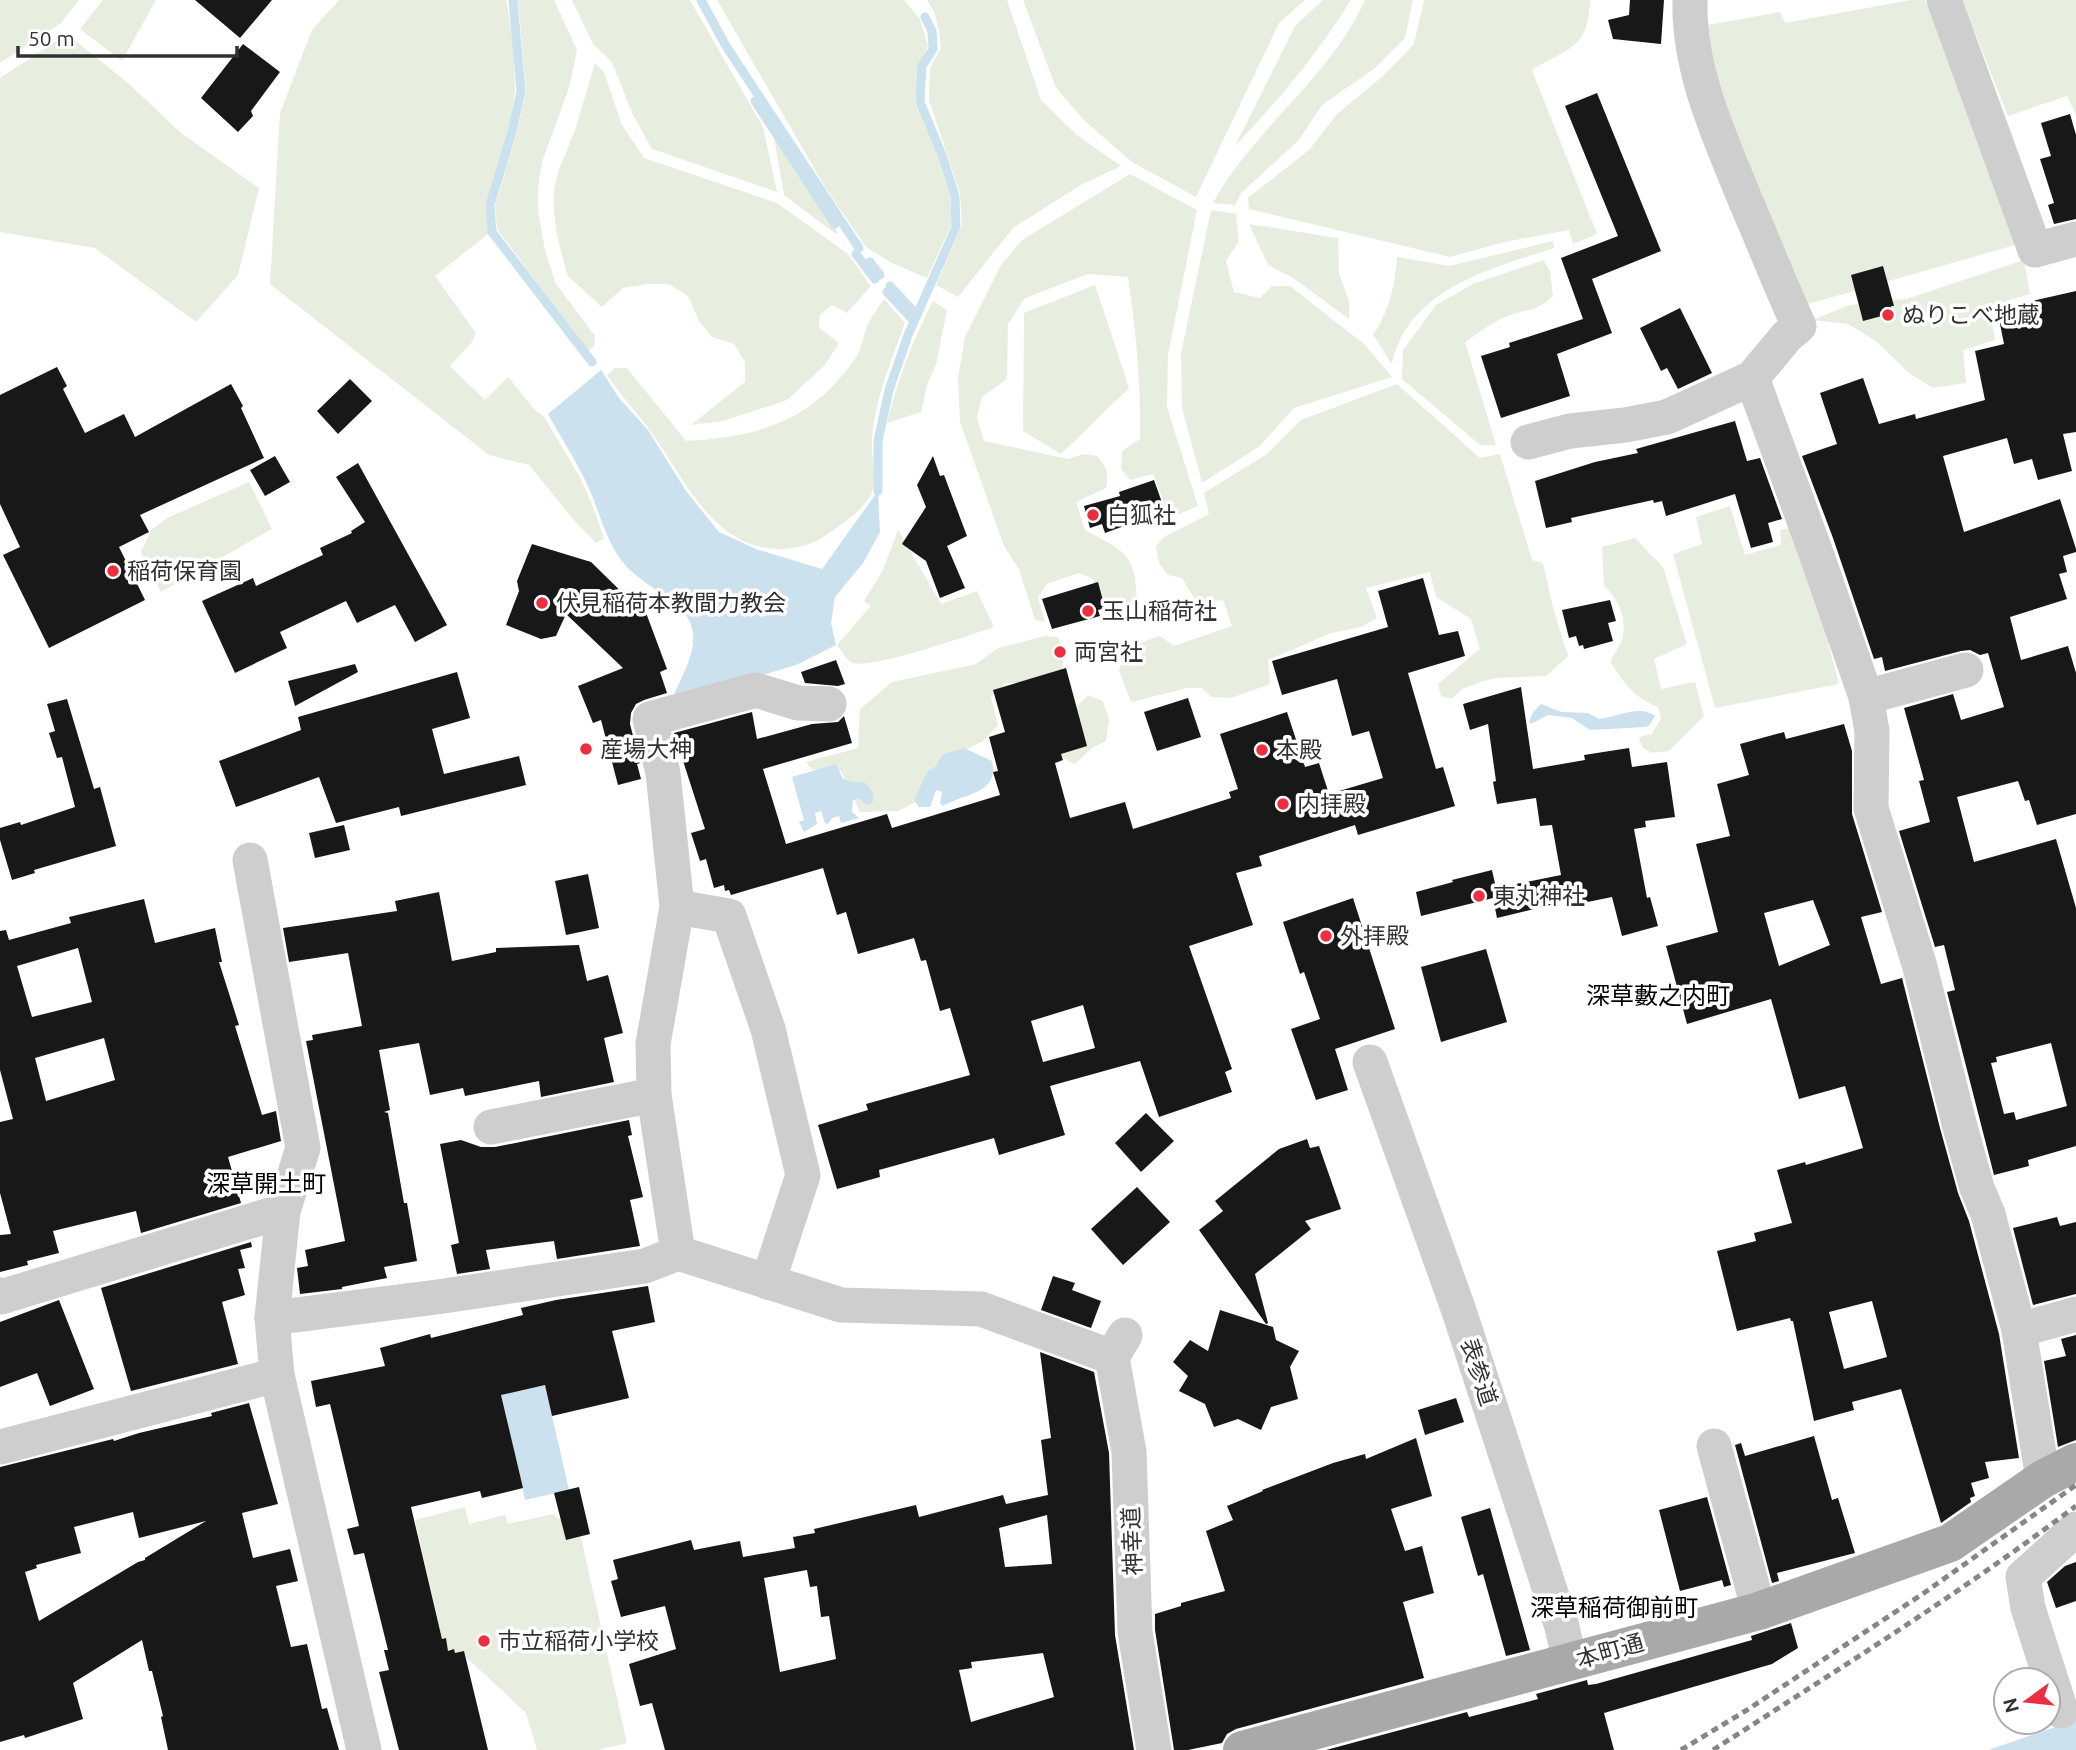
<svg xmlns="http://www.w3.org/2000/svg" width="2076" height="1750" font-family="Ubuntu,'Noto Sans JP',sans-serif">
<rect width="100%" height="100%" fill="#fff"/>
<g fill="#e7eedf">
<path d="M0,0H79L61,23L0,63Z"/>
<path d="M103,0H156L122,61L80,29Z"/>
<path d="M339,0H506L513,39L515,91L509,131L486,204L488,234L435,276L476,333L472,342L450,366L485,400L508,377L534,409L544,417L581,479L595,512L604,539L596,543L573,519L529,465L489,455L270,284L280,113L312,30Z"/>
<path d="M518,0H554L577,50L569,88L542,162L538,188V211L546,255L556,284L595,336L594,346L588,351L497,229L495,206L517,132L526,91Z"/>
<path d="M572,0H690L763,127L777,192L652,149L632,113L612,62L593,44Z"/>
<path d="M717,0H904L920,19L928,46L919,64L915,103L938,157L950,196L952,223L927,278L892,263L866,247L825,187Z"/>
<path d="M927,0H1007L1041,100L1078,136L1121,166L1081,185L1013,228L958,297L936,285L962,225L960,193L929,100L930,68L941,48L939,31L934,12Z"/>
<path d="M1023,0H1305L1279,23L1196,197L1132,162L1086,122L1056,88Z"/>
<path d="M1323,0H1351C1318,53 1278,101 1235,146L1295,26Z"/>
<path d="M1365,0H1413L1405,38L1375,68L1322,105L1298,141L1242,192L1235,205L1213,203C1254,128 1330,78 1365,0Z"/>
<path d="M1424,0H1590C1588,51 1568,47 1532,70L1597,234L1573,244L1569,230L1505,242L1450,257L1249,209L1248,198L1309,150L1337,114L1383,76L1414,44Z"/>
<path d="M1911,0H1925L1980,131L2022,243L1801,306L1727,128L1702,26L1780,12L1785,23Z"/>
<path d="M1962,0H2076V115L2067,96L2008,116Z"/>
<path d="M67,34L128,83L181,133L259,188L238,275L196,322L95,248L0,232V78Z"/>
<path d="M595,63L604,72L622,125L644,158L777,203L848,254L871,286L847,313L832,305L820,315L819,328L839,343L825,365L787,400L723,421L691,425L745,382V362L734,344L712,337L699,321L688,296L669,284H648L623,288L602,307L567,275L556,231L554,210V190L559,170L575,130Z"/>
<path d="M774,138L839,234L833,232L784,195Z"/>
<path d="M1130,174L1197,210L1168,355L1167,407L1198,506L1170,518L1153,474L1130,480L1121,469L1122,451L1140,439C1141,384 1136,331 1128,277L1088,274L1025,298L1008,324L1007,379L982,397L977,417L984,441L1068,459L1084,454L1097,456C1107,467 1109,474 1106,488L1076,502L1085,530C1124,551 1135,552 1137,600L1123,611L1107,609L1093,579L1078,573L1047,584L1038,597L1045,622L1035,620L1019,569L1004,546L960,422L958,377L965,337L1001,265L1022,240Z"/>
<path d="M1211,210L1236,214L1239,241L1226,261L1234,292L1260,298L1272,286H1290L1364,344L1392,377L1294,408L1260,446L1202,483L1182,408L1181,353Z"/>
<path d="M1249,224L1338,238L1339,274L1349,301V319L1293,278L1268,265Z"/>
<path d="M1553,241L1554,248C1491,269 1408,289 1392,364L1373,335C1389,312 1395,285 1397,257L1449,266Z"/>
<path d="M1544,260L1550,271L1553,296C1537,313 1522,309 1503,318C1490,324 1477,334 1465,342L1496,445H1480L1402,379L1403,350L1436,305L1473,284Z"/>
<path d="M2024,260L2030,294L1989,306L1995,340L1963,350L1966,383L1933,388L1909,373L1876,341L1848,324L1813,320L1849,305L1906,299Z"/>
<path d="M1095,285L1129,388L1061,454L1023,431L1024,313Z"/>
<path d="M884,299L905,323C891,361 875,399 872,440C871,455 876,473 873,488C868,509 841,524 825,536C810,546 792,550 775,549C710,545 683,475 649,429C636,411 620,395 607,375L615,368H627L686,441C759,437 813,421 856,357C862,348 863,336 867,327C871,317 878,308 884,299Z"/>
<path d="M933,301L947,310L936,365L928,382L921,412L887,423C897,380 913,341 933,301Z"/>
<path d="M1397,384L1480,458L1500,454L1532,560L1543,563L1554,611L1568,656L1546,676L1498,678L1483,681L1462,689L1452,699L1441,696L1438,684L1480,649L1471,619L1436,597L1430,572L1366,588L1377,618L1361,627L1331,633L1268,660L1270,684L1231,698L1211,697L1202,688H1187L1131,702L1119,670C1127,648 1139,643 1160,636L1174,646L1232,626L1223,600L1197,603L1182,578L1168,575L1159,563L1156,546L1164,537L1209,514L1204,493L1267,454L1301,420Z"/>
<path d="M249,482L272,529L161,592L141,552L151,530L167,518Z"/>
<path d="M1730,506L1745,555L1781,545L1780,530L1795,527L1809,569L1839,684L1715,708L1673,554L1702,544L1696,517Z"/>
<path d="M898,530L941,604L977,591L994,627C972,634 866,672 851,662C846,659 841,650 837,645L871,606L864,601L883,570Z"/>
<path d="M1635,538L1663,567L1687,644L1654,659L1661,689L1695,682L1704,716L1669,751L1652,753L1642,747L1639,737L1652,734L1661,718L1658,707C1632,696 1626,685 1610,662C1614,654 1621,645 1623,636C1626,617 1618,598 1604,586L1602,547Z"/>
<path d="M1045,636L1058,637L1064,654L1060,684L1074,709L1088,695L1103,701L1109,720L1106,741L1092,748L1075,764C1044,753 1039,712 1030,684L1005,683L991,697L998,725L983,741L936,764L927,796L898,811L860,812L841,771L811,769L806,762L858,748L860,709L892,682L976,664L998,648Z"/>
<path d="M465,1507L469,1524L505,1515L508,1524L553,1514L561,1520L566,1540L581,1537L627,1743L598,1750H537L526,1713L466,1657L464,1651L455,1653L448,1651L446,1639H442L415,1520Z"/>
</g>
<g fill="#cbe1ee">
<path d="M601,370L619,398L648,430L686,491L719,532L756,549L822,569L878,491L880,532L863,563L835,597L831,623L836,645L796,665L750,679L672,699C681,677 701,647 690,622C683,605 639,581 626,566C605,542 599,508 585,480C574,457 560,436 548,414Z"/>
<path d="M1541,704L1562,712L1588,713L1599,719C1616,717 1641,704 1655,716L1650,724L1646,727L1590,730L1572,718L1548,715L1531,724L1529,722L1533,712Z"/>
<path d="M964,748L992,761C1000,794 963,794 943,806L940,803L942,792L936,790L930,807H919L914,800L927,772L935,767L943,754Z"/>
<path d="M836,764L843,779L853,782H864C871,789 876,794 872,804L867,805L859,798L853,800L852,812L859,818L841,823L839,816L832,818L828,824L825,823L821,811L815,813L817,824L804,832L799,822L804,820L792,777Z"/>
<path d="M545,1385L569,1490L525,1500L501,1395Z"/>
<path d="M2076,1720V1750H1988Z"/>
</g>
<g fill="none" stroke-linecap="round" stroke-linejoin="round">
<g stroke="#cbe1ee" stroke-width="9">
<path d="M513,0L521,91L512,132L490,205L492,232L592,362"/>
<path d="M701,0L726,46L859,248"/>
<path d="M755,101L835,224"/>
<path d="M856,254L875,279"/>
<path d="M870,262L880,275"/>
<path d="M890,286L917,315"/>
<path d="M887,292L914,321"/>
<path d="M878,491V441L889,390L908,335L956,227L955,196L942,155L920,102L922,66L933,49L932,31L925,17"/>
</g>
</g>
<g fill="#181818" fill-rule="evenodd">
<path d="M195,0H272L240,38Z"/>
<path d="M1630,0H1664L1661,44L1613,39L1608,20L1629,15Z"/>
<path d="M243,44L280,72L251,111L253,116L238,132L201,98Z"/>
<path d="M1597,93L1661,251L1592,279L1612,333L1557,354L1570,396L1501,418L1481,356L1510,347L1509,343L1583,319L1561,258L1618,236L1565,106Z"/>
<path d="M2070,114L2076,135V219L2054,224L2048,205L2054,203L2040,159L2051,156L2041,123Z"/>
<path d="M1883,266L1894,306H1891L1893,313L1863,321L1851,275Z"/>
<path d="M2076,291V432L2063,434L2072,471L2038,480L2032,459L2014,464L2007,438L1943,456L1964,532L2060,499L2076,549V552L2063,556L2067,572L2059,574L2067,599L2010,617L2021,660L2068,646L2076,673V814L2037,825L2029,800L2025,801L2018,781L1957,797L1974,862L2056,839L2076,908V1146L2028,1160L2029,1166L1994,1175L1947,992L1955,990L1944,945L1935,947L1899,831L1930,822L1919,781L1924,780L1904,708L1953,694L1961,720L2004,707L1988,653L1980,655L1970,650L1961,651L1885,671L1882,657L1874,659L1833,538L1802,456L1837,444L1820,393L1863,378L1879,424L1915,414L1916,419L1985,400L1975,351L2004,344L1997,309ZM2051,1043L2067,1106L2016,1120L2014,1112L2004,1114L1991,1063L1997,1062L1996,1057Z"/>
<path d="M1680,308L1712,373L1678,389L1667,368L1661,371L1640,328Z"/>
<path d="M57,367L67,386L63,389L85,433L124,414L135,437L231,384L243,406L241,408L264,458L140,515L149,532L119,547L145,600L49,648L3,555L20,547L0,504V395Z"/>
<path d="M350,379L372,401L338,434L317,411Z"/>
<path d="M1735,421L1747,461L1760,458L1782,519L1768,523L1773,542L1751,548L1735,494L1666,516L1662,501L1654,503L1653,500L1571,518L1572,522L1546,528L1535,481L1595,462L1638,453L1636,449Z"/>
<path d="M275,456L290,482L265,496L250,470Z"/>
<path d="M933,456L940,476L944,475L967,536L947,546L965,588L940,598L926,561L902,544L926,507L917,485Z"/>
<path d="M358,463L447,625L415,642L395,605L357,623L346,601L280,632L287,648L235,673L202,601L253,578L256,586L323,555L320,548L352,533L351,531L365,522L336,477Z"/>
<path d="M1154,480L1165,511L1105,533L1102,524L1090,528L1084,506L1120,496L1119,492Z"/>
<path d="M532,544L591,562L635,605L642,602L667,669L660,672L667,693L644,700L636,704L631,713L630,724L640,763L637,764L641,779L618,785L601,720L593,723L578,686L623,668L566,614L556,636L541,639L506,625L519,591L517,581Z"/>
<path d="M1423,578L1439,635L1458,631L1465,656L1408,673L1436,769L1443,767L1455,806L1358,835L1355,825L1259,856L1262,866L1236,873L1253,925L1189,946L1232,1069L1225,1072L1232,1092L1159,1117L1140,1061L1050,1086L1065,1135L999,1155L994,1138L879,1170L880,1177L837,1189L818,1125L868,1110L866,1104L970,1075L950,1008L940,1011L926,960L921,961L914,938L858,954L846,912L837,915L823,868L731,895L729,890L725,891L724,885L714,888L706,859L700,861L691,833L705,829L674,733L752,712L757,739L812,724L838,722L844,716L852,743L763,769L786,844L887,814L892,828L1000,795L993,772L998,771L989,737L1005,732L993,690L1066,668L1087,746L1061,754L1063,760L1055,763L1070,818L1125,802L1133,829L1231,798L1229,792L1238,789L1220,734L1287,712L1305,767L1319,763L1329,794L1383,778L1369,731L1352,736L1337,679L1282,695L1272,661L1388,627L1378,591ZM1083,1005L1095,1048L1043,1062L1031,1021Z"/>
<path d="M1098,582L1105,608L1098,610L1100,616L1052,629L1042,599Z"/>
<path d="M1610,600L1616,621L1608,623L1613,641L1584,649L1583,645L1579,646L1576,636L1569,638L1562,610Z"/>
<path d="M836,660L845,684L838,686L805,683L801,672Z"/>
<path d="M355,664L358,672L295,706L288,681Z"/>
<path d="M457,672L470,718L432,729L444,774L519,756L526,785L401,816L399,807L336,823L319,777L236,807L219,761L301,730L298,717Z"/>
<path d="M1521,687L1533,769L1585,760L1584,755L1629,748L1632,767L1667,762L1675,817L1645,821L1646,827L1634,829L1647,898L1650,897L1658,926L1622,936L1612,897L1573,905L1572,900L1497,918L1493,898L1421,916L1416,892L1453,882L1452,880L1492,870L1496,888L1561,875L1552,825L1540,826L1536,798L1497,804L1493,782L1496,781L1488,724L1470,730L1463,704Z"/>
<path d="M1188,698L1201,737L1157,751L1144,712Z"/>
<path d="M67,699L94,789L100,787L116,846L34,870L35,873L12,880L0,840V828L20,822L21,825L75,807L62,757L57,758L49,733L55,731L47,704Z"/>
<path d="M1844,724L1852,751V814L1882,912L1861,917L1881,984L1902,978L1940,1128L1958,1193L1969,1221L1999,1334L2019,1458L1985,1462L1989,1478L1971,1483L1975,1496L1970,1498L1971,1502L1941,1523L1901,1389L1852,1402L1854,1410L1814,1421L1793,1321H1791L1790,1318L1737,1331L1717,1251L1756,1241L1754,1233L1792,1223L1777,1170L1805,1162L1806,1165L1863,1148L1845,1086L1799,1099L1771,999L1687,1024L1666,946L1718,932L1696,844L1730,836L1717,784L1749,775L1740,744L1784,732L1786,739ZM1813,900L1830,945L1779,966L1764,913ZM1872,1301L1887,1357L1844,1369L1829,1312Z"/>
<path d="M344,825L350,850L315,858L309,833Z"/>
<path d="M588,874L599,928L566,935L555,881Z"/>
<path d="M439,892L452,961L496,952V948L579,945L587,981L608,975L623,1033L604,1038L614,1082L541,1097L539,1081L465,1096L463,1088L430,1095L419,1043L379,1050L390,1110L384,1112L388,1113L404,1203H407L417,1261L384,1267L387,1278L342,1287V1289L300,1294L297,1268L308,1266L305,1250L345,1241L306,1041L313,1040L312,1035L362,1026L348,953L289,962L283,928L397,911L395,901Z"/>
<path d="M1353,898L1395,1029L1335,1049L1348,1090L1316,1100L1291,1029L1320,1019L1304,972L1300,974L1283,922Z"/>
<path d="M144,899L155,943L215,928L222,962H219L239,1025L235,1026L262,1115L276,1111L281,1141L228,1157L241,1203L141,1233L136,1211L53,1231L59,1253L27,1261L28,1265L0,1272V1235L11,1234L0,1193V1122L13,1119L0,1070V931L6,930L9,940L71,923L69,917ZM78,948L92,1002L32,1017L17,966ZM104,1038L115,1080L46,1101L35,1058Z"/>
<path d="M1486,949L1507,1022L1441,1042L1421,967Z"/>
<path d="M1146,1113L1174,1141L1141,1172L1115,1143Z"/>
<path d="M629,1120L632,1135L628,1136L643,1197L630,1200L640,1246L557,1259L554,1241L486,1250L490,1269L457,1274L451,1245L459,1243L440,1144L461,1140L481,1147H495Z"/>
<path d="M1307,1139L1310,1148L1319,1146L1341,1209L1305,1221L1311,1229L1255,1274L1268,1323L1266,1324L1199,1230L1223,1211L1215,1201L1279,1149Z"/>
<path d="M1137,1187L1170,1222L1123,1265L1091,1229Z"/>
<path d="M2057,1217L2060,1226L2076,1222V1294L2033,1305L2013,1228Z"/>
<path d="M251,1242L252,1247L240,1250L245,1268L238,1269L245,1295L222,1302L238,1364L131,1391L101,1288Z"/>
<path d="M1053,1276L1075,1283L1072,1290L1101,1301L1091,1328L1041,1310Z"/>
<path d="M648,1286L655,1322L612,1331L629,1398L552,1416L545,1385L501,1395L523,1488L482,1498L480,1491L411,1507L442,1639L446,1638L448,1651L454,1649L455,1653L464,1651L488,1750H399L379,1672L389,1670L384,1650H388L364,1553L354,1555L347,1529L359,1526L330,1404L316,1407L311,1381L385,1366L380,1348L430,1334L431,1338L523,1315L521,1308L556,1300Z"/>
<path d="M59,1300L94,1389L50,1406L37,1373L0,1387V1322Z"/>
<path d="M1220,1310L1273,1327L1276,1340L1299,1351L1290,1367L1298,1399L1271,1407L1261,1430L1238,1419L1214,1427L1205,1404L1179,1391L1188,1376L1173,1362L1190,1340L1208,1351Z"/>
<path d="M2076,1335V1440L2058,1447L2044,1361L2066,1356L2061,1339Z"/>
<path d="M1040,1352L1094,1372L1109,1453L1115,1635L1134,1750H665L652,1703L640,1706L629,1664L676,1649L665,1606L621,1617L611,1581L618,1579L613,1560L691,1540L694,1550L740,1541L743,1557L795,1548L793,1537L815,1533L814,1529L916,1505L919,1517L1003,1495L1006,1504L1048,1495L1041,1440L1051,1438ZM1047,1515L1052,1564L1005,1567L999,1528ZM807,1570L810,1587L817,1586L821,1617L829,1616L836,1659L780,1672L764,1578ZM1043,1653L1054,1697L971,1722L959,1670L972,1668L971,1662Z"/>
<path d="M1456,1398L1464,1422L1425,1435L1418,1410Z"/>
<path d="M249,1403L278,1504L242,1513L253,1558L290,1549L298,1581L276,1586L291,1647L307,1644L322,1709L327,1708L339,1750H168L161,1717L163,1716L152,1671H149L142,1640L73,1683L83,1719L25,1738L24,1735L0,1742V1467L89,1445L113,1439L114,1441L139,1433L212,1416L211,1413ZM133,1512L139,1538L206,1521L145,1558V1560L138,1562L39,1621L25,1572L37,1568L36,1565L81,1553L74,1527Z"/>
<path d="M1814,1436L1832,1500L1838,1498L1855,1553L1777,1573L1779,1581L1772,1583L1735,1445L1741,1443L1745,1456Z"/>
<path d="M1416,1438L1432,1496L1391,1509L1405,1551L1422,1546L1434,1593L1403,1602L1424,1678L1236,1729L1227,1734L1222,1743L1188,1750H1174L1155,1630V1614L1181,1606V1603L1225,1591L1206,1531L1233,1520L1227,1506L1263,1491L1262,1490L1333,1463L1365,1454L1366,1459Z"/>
<path d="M579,1487L590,1534L566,1540L554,1493Z"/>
<path d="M1707,1497L1731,1585L1724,1587L1722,1580L1680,1591L1659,1510Z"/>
<path d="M1490,1508L1530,1650L1506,1656L1483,1574L1478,1576L1461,1517Z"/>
<path d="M2076,1562V1601L2056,1608L2047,1582L2065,1566Z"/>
<path d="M1791,1623L1798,1648L1772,1664L1604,1713L1614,1750H1326L1467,1712L1469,1717L1538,1699L1536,1694L1587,1680L1588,1685L1596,1684L1752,1640L1751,1636Z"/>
</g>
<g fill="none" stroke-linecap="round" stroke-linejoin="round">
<g stroke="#cecece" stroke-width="35">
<path d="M1944,0L2035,250L2076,239"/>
<path d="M1752,378L1816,553L1866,697L1872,731L1871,808L1920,967L1959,1123L1977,1188L1988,1214L2019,1330L2043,1479"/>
<path d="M1528,442L1570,431L1625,425L1667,417L1752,378L1787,336L1799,326C1780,285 1764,243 1746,202C1720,137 1688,71 1690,0"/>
<path d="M1866,697L1966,670"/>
<path d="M250,860L303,1148L283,1211L272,1318L277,1375L364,1750"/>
<path d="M677,907L729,916L768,1029L803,1175L768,1282"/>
<path d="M1370,1062L1459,1311L1562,1627L1570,1663"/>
<path d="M491,1127L654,1095"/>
<path d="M678,1253L654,1095L653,1044L677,907L663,773L650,719L756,690L798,703L829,704"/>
<path d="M0,1295L1,1297L283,1211"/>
<path d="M272,1318L437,1297L645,1266L678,1253L841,1305L981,1309L1112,1357"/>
<path d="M2019,1330L2076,1314"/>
<path d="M1125,1335L1112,1357L1129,1452L1135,1632L1154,1750"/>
<path d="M1714,1446L1759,1611"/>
<path d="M0,1447L277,1375"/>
<path d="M2061,1711L2028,1608L2023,1577L2076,1529"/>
</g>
<path stroke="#a9a9a9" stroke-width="38" d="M1242,1750L1759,1611L1950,1543L2043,1479L2076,1462"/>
<g stroke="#868686" stroke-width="5" stroke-dasharray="7 5" stroke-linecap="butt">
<path d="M1681,1750L1747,1710L1924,1593L2076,1485"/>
<path d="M1713,1750C1836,1671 1959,1594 2076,1506"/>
</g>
</g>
<g fill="#eb2f41" stroke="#fff" stroke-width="2.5">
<circle cx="1888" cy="315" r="7"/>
<circle cx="1093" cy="515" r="7"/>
<circle cx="113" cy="571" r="7"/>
<circle cx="542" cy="603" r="7"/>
<circle cx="1088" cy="611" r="7"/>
<circle cx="1060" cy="652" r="7"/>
<circle cx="586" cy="749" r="7"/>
<circle cx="1262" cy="750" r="7"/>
<circle cx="1283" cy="804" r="7"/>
<circle cx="1479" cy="896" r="7"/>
<circle cx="1326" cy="936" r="7"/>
<circle cx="484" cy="1641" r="7"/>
</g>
<g text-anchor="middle" stroke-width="7" stroke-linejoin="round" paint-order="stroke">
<g font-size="23" fill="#313131" stroke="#fff" text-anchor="start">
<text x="1902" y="323">ぬりこべ地蔵</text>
<text x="1107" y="523">白狐社</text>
<text x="127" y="579">稲荷保育園</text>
<text x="556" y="611">伏見稲荷本教間力教会</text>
<text x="1102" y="619">玉山稲荷社</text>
<text x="1074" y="660">両宮社</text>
<text x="600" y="757">産場大神</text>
<text x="1276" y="758">本殿</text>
<text x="1297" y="812">内拝殿</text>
<text x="1493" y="904">東丸神社</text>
<text x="1340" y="944">外拝殿</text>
<text x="498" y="1649">市立稲荷小学校</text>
</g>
<g font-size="23" fill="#313131" stroke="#fff">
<text transform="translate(1479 1372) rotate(72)" y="8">表参道</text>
<text transform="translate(1132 1541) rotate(-92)" y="8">神幸道</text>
<text transform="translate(1610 1651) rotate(-16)" y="8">本町通</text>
</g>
<g font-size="24" fill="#000" stroke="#fff">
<text x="1658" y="1004">深草藪之内町</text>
<text x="266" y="1192">深草開土町</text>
<text x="1614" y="1616">深草稲荷御前町</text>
</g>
</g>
<g transform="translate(2027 1701) rotate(255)"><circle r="33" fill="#ffffff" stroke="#adadad" stroke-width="2"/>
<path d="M0-5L12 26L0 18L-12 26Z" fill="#eb2f41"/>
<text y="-10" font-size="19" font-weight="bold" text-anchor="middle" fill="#313131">N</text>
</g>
<path d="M18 46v10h219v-10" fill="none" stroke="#313131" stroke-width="3.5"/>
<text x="28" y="46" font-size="21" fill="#313131" stroke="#ffffff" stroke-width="5" paint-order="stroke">50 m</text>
</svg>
